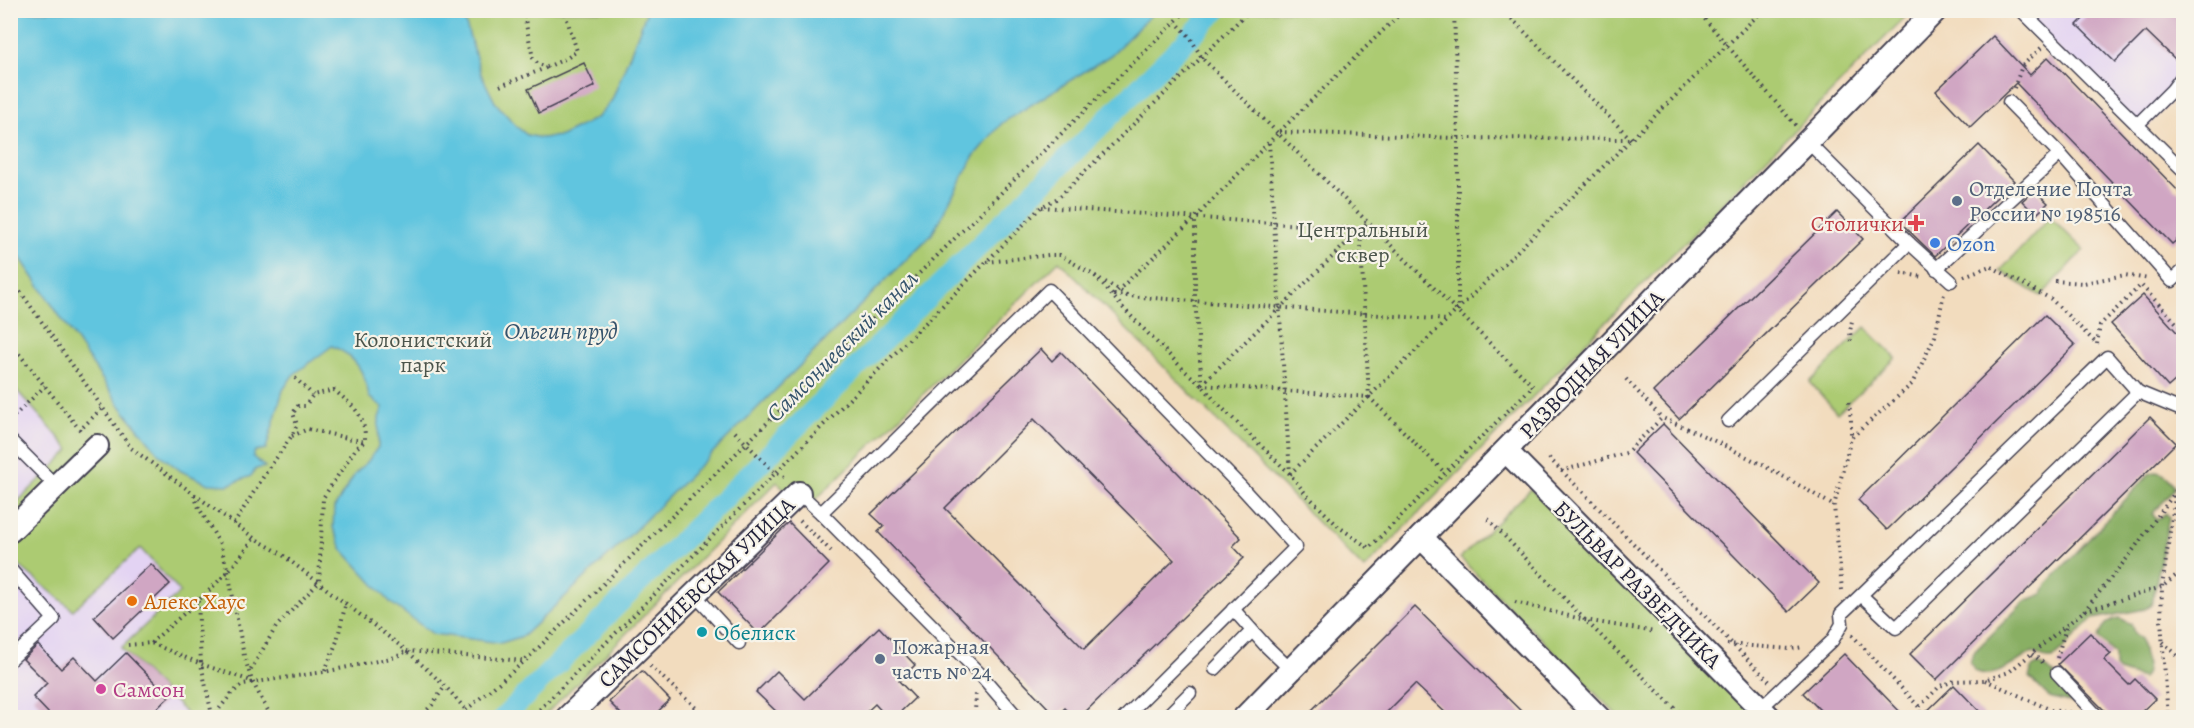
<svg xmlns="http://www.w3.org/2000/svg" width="2194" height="728" font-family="Alegreya,serif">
<rect width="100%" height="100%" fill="#f7f3e8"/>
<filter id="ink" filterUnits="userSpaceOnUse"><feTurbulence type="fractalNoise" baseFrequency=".0167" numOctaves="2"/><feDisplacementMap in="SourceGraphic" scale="12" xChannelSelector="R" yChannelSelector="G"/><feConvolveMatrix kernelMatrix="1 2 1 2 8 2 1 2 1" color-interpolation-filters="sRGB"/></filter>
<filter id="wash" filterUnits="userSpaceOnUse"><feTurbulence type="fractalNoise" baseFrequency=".008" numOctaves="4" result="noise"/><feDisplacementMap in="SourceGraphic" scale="24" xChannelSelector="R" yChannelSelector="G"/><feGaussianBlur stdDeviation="1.35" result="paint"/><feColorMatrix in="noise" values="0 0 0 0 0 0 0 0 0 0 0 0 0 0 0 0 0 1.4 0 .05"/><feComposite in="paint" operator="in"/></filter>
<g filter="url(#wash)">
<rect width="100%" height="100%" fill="#f2dcbe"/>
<g fill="#e3d3f3">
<path d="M2019,11H2183V89L2142,132Z"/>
<path d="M10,384L70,450L11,508H10Z"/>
<path d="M140,548L180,592L121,648L190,717H11L10,559L74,610Z"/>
</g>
<g fill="#accb72" stroke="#677656" stroke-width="1.5">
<path d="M10,11H1911L1364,569L1059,261L806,509L777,482L542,718L190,717L121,648L180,592L140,548L73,610L11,559V508L70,450L11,384Z"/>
<path d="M2050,217L2084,250L2041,296L2000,271Z"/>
<path d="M1865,327L1896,358L1837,413L1810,382Z"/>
<path d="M1531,489L1755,717H1619L1460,558Z"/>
</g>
<g fill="#89af64" stroke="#566850" stroke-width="1.5">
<path d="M2155,472C2165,473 2171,478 2174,488C2170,499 2158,504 2153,514L2156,520L2166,513L2169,518L2152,604L2145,609L2093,619L2053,659H2047L2033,652C2016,661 1994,683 1974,670L1970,661L1974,652L2025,601L2043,594L2048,583L2149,474Z"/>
<path d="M2120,618L2131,624L2134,633L2141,639L2147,672L2142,678L2118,671L2115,667V655L2099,638C2101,627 2109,619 2120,618Z"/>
<path d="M2037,665C2050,665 2069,690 2078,699L2077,702L2073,703L2049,697L2029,677L2032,669Z"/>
</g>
<path fill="#61c5df" stroke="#42748d" stroke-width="1.5" d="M10,11H462L481,74L495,102L517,127L527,135L541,138L561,136L579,127L598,117L612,100L647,11H1155L1111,55L1002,123L974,156L932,234L622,543L523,636L501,643L433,634L391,603L343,550L333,528L334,508L355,474L368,461L378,447L379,418L383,407L369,397C365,372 356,356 332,346L293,375L283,390L266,449L255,451L253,457L265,467L256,469L251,476L228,485L209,484L181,471L159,454L121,407L11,244Z"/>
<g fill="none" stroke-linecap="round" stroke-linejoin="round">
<path stroke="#61c5df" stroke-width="21" d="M503,718L1217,10"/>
</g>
<g id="blocks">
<g fill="#d0a6c3" fill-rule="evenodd">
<path d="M2092,10H2184V50L2175,59L2146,31L2115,62L2077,25Z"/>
<path d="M1993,36L2030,75L2048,57L2184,197V234L2172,244L2016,83L1970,127L1936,91Z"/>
<path d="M584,63L595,86L539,113L528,89Z"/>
<path d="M1979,145L2014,181L1935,256L1900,222Z"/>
<path d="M2034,190L2048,203L2036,215L2022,201Z"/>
<path d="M1837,212L1863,239L1679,419L1653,392Z"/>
<path d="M2143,295L2184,340V373L2168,387L2111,324Z"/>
<path d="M2045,315L2075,345L1887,530L1858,500Z"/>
<path d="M1041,349L1052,361L1061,352L1241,538L1233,546L1244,558L1080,717H1074L1065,708L1056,716L878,532L884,526L871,514ZM1034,419L1174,560L1084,649L945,508Z"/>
<path d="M2150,417L2176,443L1936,680L1910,654Z"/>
<path d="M1663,424L1819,583L1789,612L1633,453Z"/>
<path d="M789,523L829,564L759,634L718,592Z"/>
<path d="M151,564L170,584L113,638L94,617Z"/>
<path d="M1415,607L1527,717H1450L1415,684L1382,717H1305Z"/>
<path d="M879,627L915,665L899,681L915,698L895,717H887L875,704L861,717H782L756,692L777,671L805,699Z"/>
<path d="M2090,633L2111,654L2104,660L2129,685L2135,679L2155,699L2136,717H2111L2058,664Z"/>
<path d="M38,645L61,669L74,657L97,681L126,653L169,697L148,717H52L33,697L47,683L23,659Z"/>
<path d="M1844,654L1905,717H1827L1803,693Z"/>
<path d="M642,671L670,700L652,717H624L609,702Z"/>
<path d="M1954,685L1985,717H1921Z"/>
</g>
</g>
</g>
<g filter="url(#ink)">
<use href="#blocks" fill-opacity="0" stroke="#413e4f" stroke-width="1.5"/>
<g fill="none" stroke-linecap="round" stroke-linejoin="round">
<g stroke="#413e4f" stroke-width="15">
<g id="lane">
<path d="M2021,10L2184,171"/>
<path d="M2009,102L2060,154"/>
<path d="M2137,125L2172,90L2184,74"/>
<path d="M1808,142L1909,243L1951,281"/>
<path d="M1936,269L2060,154L2172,281L2184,270"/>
<path d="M2138,392L2184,411"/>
<path d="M1728,421L1909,243"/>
<path d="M10,440L56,486"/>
<path d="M799,493L821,513"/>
<path d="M10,569L54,619L10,660"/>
<path d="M694,594L739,643"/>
<path d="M1233,609L1265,645L1291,670"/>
<path d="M1215,669L1252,631"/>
<path d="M2057,673L2099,718"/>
<path d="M1761,708L1832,641L1842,624L1841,614L1861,595L2107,357L2138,392L1896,628L1861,595"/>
<path d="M1018,718L980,674L821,513L1049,290L1242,488L1296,547L1124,718"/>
<path d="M1165,718L1190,693"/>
</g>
</g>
<g stroke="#413e4f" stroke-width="26">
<g id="street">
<path d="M1506,451L1770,718"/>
<path d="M10,531L97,446"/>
<path d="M1421,537L1599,718"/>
<path d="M567,718L799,493"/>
<path d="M1244,718L1936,10"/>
</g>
</g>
<g stroke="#413e4f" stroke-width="4" stroke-dasharray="1.5 4.5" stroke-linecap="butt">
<path d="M523,10L533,58L538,64L547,67L567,58L577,51L564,10"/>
<path d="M1454,10L1458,138V311"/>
<path d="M1503,10L1631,139"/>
<path d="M1697,10L1796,126"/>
<path d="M500,86L546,68"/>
<path d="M2014,88L2022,66L2041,48"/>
<path d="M1279,132L1458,138L1631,139"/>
<path d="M1269,143L1290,474"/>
<path d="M1042,207C1148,214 1254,222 1360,229L1369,397L1202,385L1195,300V218"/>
<path d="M987,262L1049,255H1060L1127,295"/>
<path d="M1901,273L1923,277"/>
<path d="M1095,276L1125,310L1185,371L1202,385L1216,402L1290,474L1305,493L1339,527L1369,548L1533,386L1202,58L1190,37L1176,22"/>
<path d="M1964,276L1990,266L2051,299L2097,344"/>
<path d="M10,277L131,448L254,538L280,553L407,651L524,661"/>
<path d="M2055,281L2084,283L2125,275L2149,279"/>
<path d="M1113,295L1195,218L1279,132L1404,10"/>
<path d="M1114,295L1447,320"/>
<path d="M1851,341L1850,331L1852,321"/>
<path d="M2097,344L2100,325L2141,285L2183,330"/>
<path d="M10,346L20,355L80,430L103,407"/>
<path d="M295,378L313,395"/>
<path d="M1626,379L1662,418"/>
<path d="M1202,384L1367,223"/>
<path d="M1369,397L1445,473"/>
<path d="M1849,402L1851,421V437"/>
<path d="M10,420L45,386"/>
<path d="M735,432L774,472L787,478"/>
<path d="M292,436L308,429L365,442"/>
<path d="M1549,458L1770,682"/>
<path d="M1561,471L1626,453L1662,418C1722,442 1778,472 1834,506"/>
<path d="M1290,474L1763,10"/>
<path d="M194,495L199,508L220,544L228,571L244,656L252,681L272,718"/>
<path d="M1488,519L1585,620L1685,718"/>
<path d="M800,521L831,551"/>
<path d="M234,524L265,474L291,437L297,425L293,413L298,406H305L313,395L334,390C353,406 366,414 365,442L356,448L323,498L319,582L276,627L249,673"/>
<path d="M1842,590L1834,506L1851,438L1912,384L1935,336L1944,293"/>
<path d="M198,601L201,664L212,715"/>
<path d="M1515,602L1585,620L1655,632"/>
<path d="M2084,611L2128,557L2176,491"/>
<path d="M1852,635L1919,707"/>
<path d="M2163,642L2184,662"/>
<path d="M151,643C187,610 227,579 254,538"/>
<path d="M1727,644L1790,649L1803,647"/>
<path d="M128,645L151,643L201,664L251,681"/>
<path d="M2032,654L2045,664"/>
<path d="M2057,658L2066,627"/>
<path d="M650,666L707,718"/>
<path d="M325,671L337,641L346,602"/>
<path d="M1985,680L2051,710L2073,713"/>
<path d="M466,710L525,661L1187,10"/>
<path d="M212,718L231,694L243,684L324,672L396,657L407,651L445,686L466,710L463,718"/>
<path d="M419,718L432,705L445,686"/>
<path d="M531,718L1041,207L1058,198L1250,10"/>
<path d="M970,718L975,712L976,693"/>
<path d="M1921,718L1919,707L1940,686L1954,681L1985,680L2009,672L2084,611L2162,587L2184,569"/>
<path d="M2168,718L2161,620L2162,587L2176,490L2184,457"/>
</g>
<use href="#lane" stroke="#fff" stroke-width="12"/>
<use href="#street" stroke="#fff" stroke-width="22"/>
</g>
</g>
<g fill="#5c6f8a" stroke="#f7f3e8" stroke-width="2">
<circle cx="1957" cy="201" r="6"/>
<circle cx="880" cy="659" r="6"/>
</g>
<path fill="#e0444e" stroke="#f7f3e8" stroke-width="2" d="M1913 214h6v6h6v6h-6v6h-6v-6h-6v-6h6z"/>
<circle fill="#3f7fe0" stroke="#f7f3e8" stroke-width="2" cx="1935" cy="243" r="6"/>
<circle fill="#e8710a" stroke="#f7f3e8" stroke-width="2" cx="132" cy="601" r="6"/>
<circle fill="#0f9aa8" stroke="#f7f3e8" stroke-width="2" cx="702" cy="632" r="6"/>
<circle fill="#d1479c" stroke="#f7f3e8" stroke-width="2" cx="101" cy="689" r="6"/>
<g text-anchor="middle" stroke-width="4.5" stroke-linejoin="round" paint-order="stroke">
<g font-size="22" fill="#4e5e75" stroke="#f7f3e8" text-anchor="start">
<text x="1969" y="196">Отделение Почта<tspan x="1969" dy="25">России № 198516</tspan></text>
<text x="892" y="654">Пожарная<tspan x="892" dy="25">часть № 24</tspan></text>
</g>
<g font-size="22" fill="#be3a42" stroke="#f7f3e8" text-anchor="end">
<text x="1904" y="231">Столички</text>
</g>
<g font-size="22" fill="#4b554c" stroke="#f7f3e8">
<text x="1363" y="237">Центральный<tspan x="1363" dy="25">сквер</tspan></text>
<text x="423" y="347">Колонистский<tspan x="423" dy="25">парк</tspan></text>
</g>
<g font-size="22" fill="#366cbe" stroke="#f7f3e8" text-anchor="start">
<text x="1947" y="251">Ozon</text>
</g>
<g font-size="22" fill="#22223b" stroke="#f7f3e8">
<text transform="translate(1591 364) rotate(-46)" y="8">РАЗВОДНАЯ УЛИЦА</text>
<text transform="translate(1638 584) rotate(45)" y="8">БУЛЬВАР РАЗВЕДЧИКА</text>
<text transform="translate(696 592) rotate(-44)" y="8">САМСОНИЕВСКАЯ УЛИЦА</text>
</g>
<g font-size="22" fill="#c56008" stroke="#f7f3e8" text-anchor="start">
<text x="144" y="609">Алекс Хаус</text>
</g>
<g font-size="22" fill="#0d838f" stroke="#f7f3e8" text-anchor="start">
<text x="714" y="640">Обелиск</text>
</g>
<g font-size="22" fill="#b23c85" stroke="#f7f3e8" text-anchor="start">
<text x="113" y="697">Самсон</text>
</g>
<g font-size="24" font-style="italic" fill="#35536c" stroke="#f7f3e8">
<text x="561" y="339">Ольгин пруд</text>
<text transform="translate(842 346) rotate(-45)" y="8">Самсониевский канал</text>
</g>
</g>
<rect width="2194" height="728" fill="none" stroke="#f7f3e8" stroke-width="36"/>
</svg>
